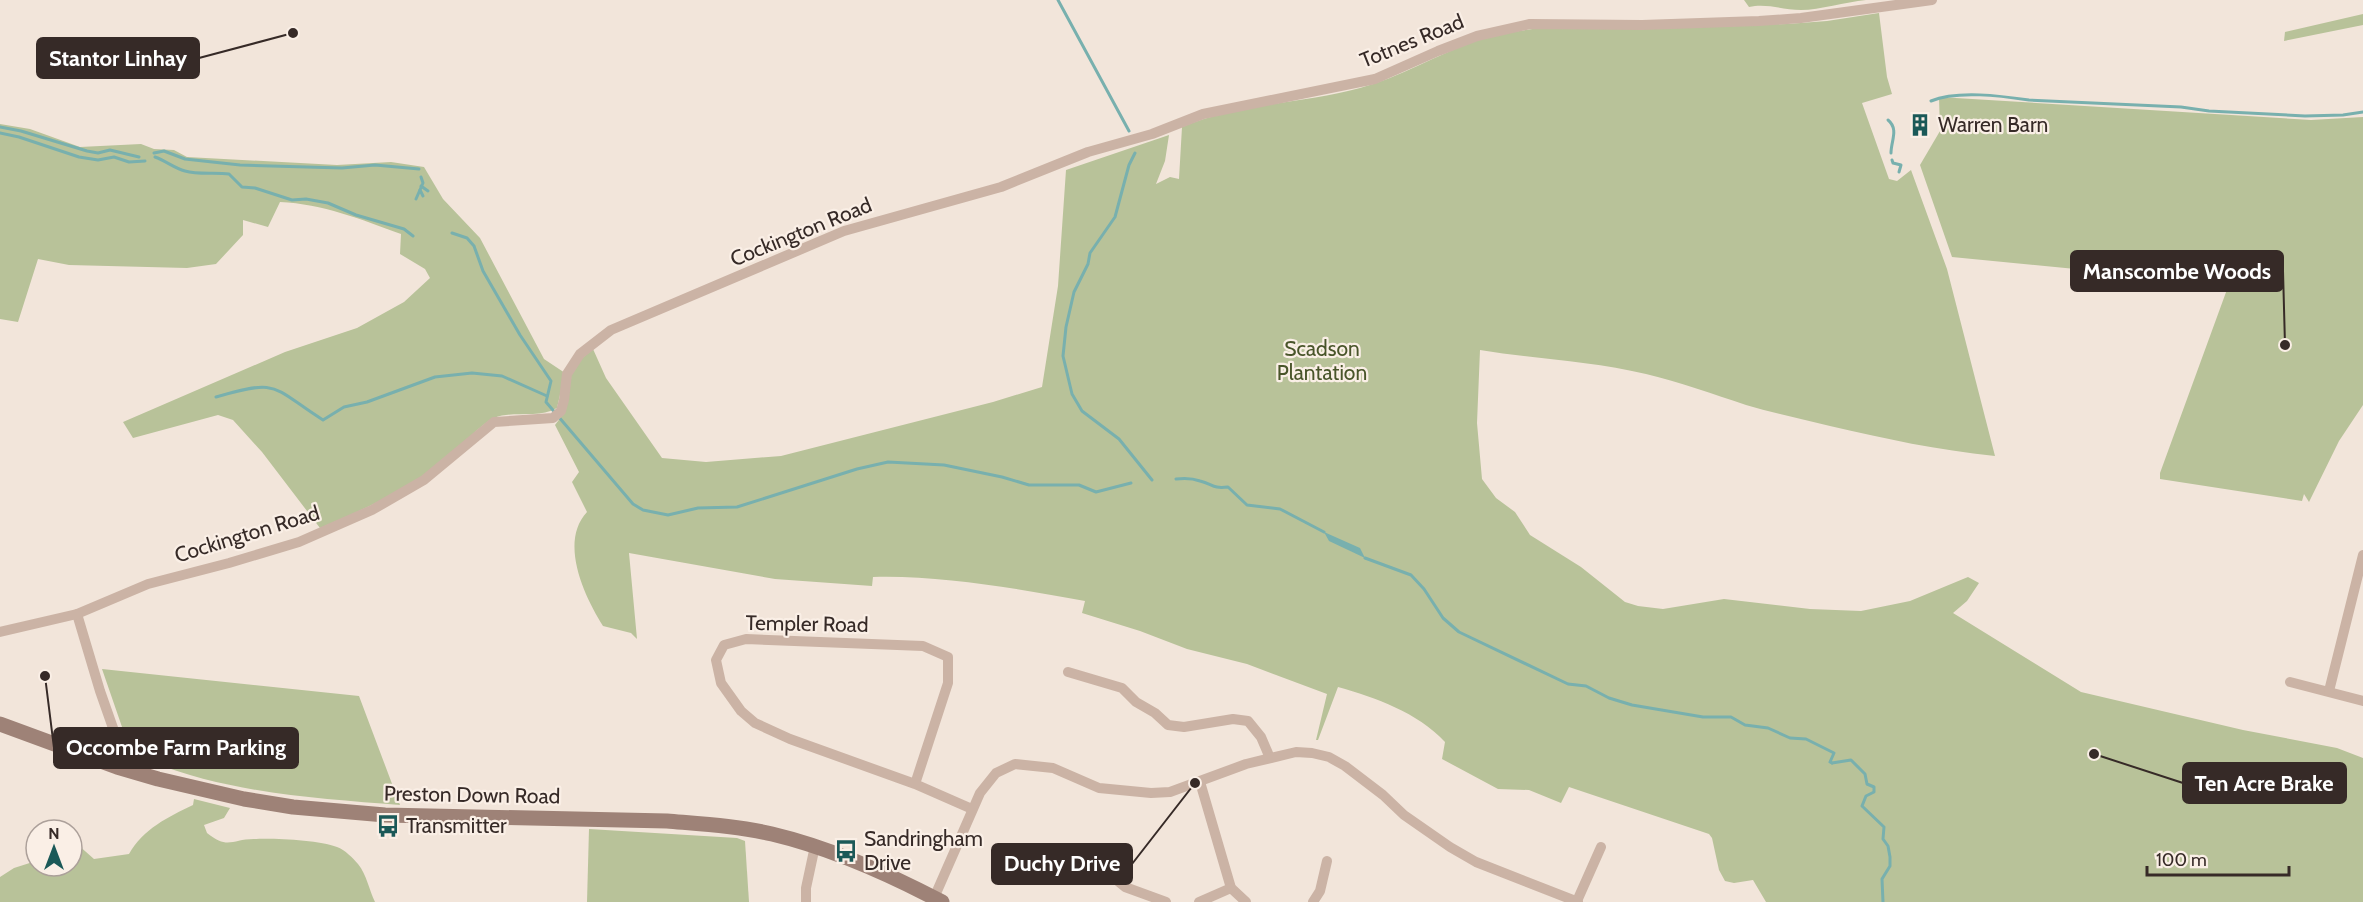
<svg xmlns="http://www.w3.org/2000/svg" width="2363" height="902" font-family="Cabin,sans-serif">
<rect width="100%" height="100%" fill="#f2e5da"/>
<g fill="#b8c299">
<path d="M1744,0H1866C1845,2 1820,10 1801,10C1783,10 1767,3 1749,7Z"/>
<path d="M1879,13L1887,77L1892,94L1862,103L1889,179L1897,181L1911,170L1947,269L1995,456C1937,450 1886,439 1830,426C1802,419 1773,413 1746,405C1713,394 1680,382 1646,374C1591,361 1535,359 1480,350L1477,423L1482,479L1496,498L1515,512L1530,535L1581,567L1625,602L1638,606L1663,609L1724,599L1810,609L1861,611L1910,601L1968,577L1979,583L1967,601L1953,613L2081,692L2243,730L2337,748L2363,758V902H1766L1753,880L1734,883L1725,881L1719,870L1712,838L1709,834L1569,787L1561,803L1529,790L1498,789L1442,759L1445,742C1417,712 1376,698 1338,687L1318,740H1316L1327,694L1247,664L1187,649L1140,631L1082,613L1085,601C1019,589 941,575 873,577L872,586L775,579L629,553L637,639L631,633L603,626C584,596 559,542 587,512L572,482L579,472L555,425L564,413L570,375L581,359L593,349L606,378L662,458L706,462L781,456L993,402L1042,387L1058,286L1066,170L1169,135L1165,161L1156,184L1170,177L1179,179L1182,127C1238,103 1302,104 1360,88C1400,77 1435,56 1474,41C1495,34 1518,31 1541,28L1787,24L1827,21Z"/>
<path d="M2363,14V25L2284,41L2285,32Z"/>
<path d="M1939,97L2311,120L2363,117V405L2339,441L2309,502L2304,494L2302,501L2160,479V473L2229,284L1952,257L1920,165L1940,131Z"/>
<path d="M0,124L30,129L80,147L141,144L154,149L174,150L187,157L337,165L391,162L424,167L443,199L480,238L544,359L565,373L557,408C537,419 514,410 494,418C480,424 453,455 438,466C402,492 361,511 320,528L262,452L233,420L218,415L133,438L123,422L285,352L357,328L404,302L430,278L425,269L400,254L401,234C360,219 323,204 280,202L268,227L243,220V235L216,264L187,268L69,265L38,259L18,322L0,319Z"/>
<path d="M102,669L359,696L400,805C310,798 214,792 131,753Z"/>
<path d="M194,799L230,808L224,818L204,825L207,833C228,850 232,839 254,839C274,838 319,840 337,847C345,850 353,858 358,864C367,875 369,890 375,902H0V877L14,868L36,861V866H72V847L77,844L94,859L129,854C143,829 168,817 193,805Z"/>
<path d="M589,829L737,838L745,841L749,902H587Z"/>
</g>
<path fill="#78b0ae" d="M1324,532L1360,548L1365,558L1329,541Z"/>
<g fill="none" stroke-linecap="round" stroke-linejoin="round">
<g stroke="#78b0ae" stroke-width="3">
<path d="M1058,0L1129,131"/>
<path d="M1931,101C1957,90 2002,96 2029,100L2181,107L2209,111L2305,116L2343,115L2363,112"/>
<path d="M1888,120C1899,129 1891,141 1891,153"/>
<path d="M0,127L21,131L87,151L98,153L110,150L139,157"/>
<path d="M0,133L19,137L79,157L98,160L114,157L129,162L145,161"/>
<path d="M154,153L164,151L185,159L240,165L342,168L375,165L419,169"/>
<path d="M1135,153L1129,165L1115,217L1090,253L1088,264L1074,292L1066,327L1063,356L1072,394L1082,411L1119,439L1152,480"/>
<path d="M155,157C166,161 174,168 185,171C199,175 215,172 229,174L242,187L255,188L292,200L306,199L328,203L356,215L404,229L413,236"/>
<path d="M1892,160L1893,163L1901,165L1899,172"/>
<path d="M421,186L428,191"/>
<path d="M420,190L423,196"/>
<path d="M416,199L423,183L421,177"/>
<path d="M452,233L467,238L474,246L483,271L520,335L551,381L546,402L633,504L643,510L668,515L698,508L737,507L857,469L888,462L944,465L1002,477L1029,485H1079L1096,492L1131,483"/>
<path d="M216,397C280,378 271,387 323,420L344,407L367,402L435,377L472,373L502,376L547,396"/>
<path d="M1176,479C1184,478 1192,478 1200,481C1213,484 1212,489 1228,487L1247,505L1280,509L1324,532"/>
<path d="M1365,558L1411,575L1424,589L1443,618L1459,632L1568,684L1586,686L1609,698L1632,705L1703,717H1731L1745,725L1768,728L1790,738L1806,739L1834,753L1830,762L1832,763"/>
<path d="M1832,763L1851,760L1865,774L1867,784L1874,787V792L1866,796L1862,806L1884,827L1883,839L1888,846L1890,857V866L1882,879L1883,902"/>
</g>
<g stroke="#cbb3a5" stroke-width="10">
<path d="M77,614L100,691L119,745L117,767"/>
<path d="M0,632L77,614L148,584L229,563L299,542L372,510L424,480L494,422L553,418L561,411L564,400L567,374L580,354L611,330L844,231L1001,187L1088,152L1152,134L1203,114L1375,79L1438,51L1477,36L1530,24L1642,25L1759,21L1801,18L1932,0"/>
<path d="M1068,672L1122,688L1136,702L1155,713L1168,725L1184,727L1233,719L1248,721L1261,737L1270,758"/>
<path d="M2290,682L2363,701"/>
<path d="M2329,691L2363,555"/>
<path d="M1200,782L1231,888L1246,902"/>
<path d="M915,784L948,683V657L923,646L746,639L724,645L716,660L721,683L741,711L755,723L790,739L915,784L972,809"/>
<path d="M1060,851L1092,860L1125,887L1166,902"/>
<path d="M934,898L980,793L996,773L1015,764L1053,768L1099,788L1151,793L1170,792L1246,764L1296,752L1312,753L1329,757L1345,766L1383,795L1404,815L1450,847L1476,862L1578,902"/>
<path d="M1577,901L1601,847"/>
<path d="M806,902V888L815,846"/>
<path d="M1199,902L1231,888"/>
<path d="M1313,902L1320,891L1327,861"/>
</g>
<path stroke="#9e8277" stroke-width="15" d="M0,724L117,767L158,779L244,799L293,807L385,815L667,821C702,824 738,826 772,834C831,848 889,874 942,902"/>
</g>
<defs>
<g id="building-bare" transform="scale(1.8)"><path d="M-4-6H4V6H1V3H-1V6H-4ZM-2.5-4.3h1.7v1.8h-1.7ZM.8-4.3h1.7v1.8H.8ZM-2.5-1h1.7V.8h-1.7ZM.8-1h1.7V.8H.8Z" fill="#1b5958" stroke="#faefe6" stroke-width="2.5" paint-order="stroke"/></g>
<g id="bus-bare" transform="scale(1.8)"><path d="M-5-6H5V4H4V6H2V4H-2V6H-4V4H-5ZM-3.5-4V0h7V-4ZM-3.5 1.2v1.5H-2V1.2ZM2 1.2v1.5H3.5V1.2Z" fill="#1b5958" stroke="#faefe6" stroke-width="2.5" paint-order="stroke"/></g>
</defs>
<g fill-rule="evenodd">
<use href="#building-bare" x="1920" y="125"/>
<use href="#bus-bare" x="388" y="826"/>
<use href="#bus-bare" x="846" y="851"/>
</g>
<g text-anchor="middle" stroke-width="4.5" stroke-linejoin="round" paint-order="stroke">
<g font-size="21" fill="#362a27" stroke="#faefe6">
<text transform="translate(1412 41) rotate(-22)" y="7">Totnes Road</text>
<text transform="translate(801 232) rotate(-22)" y="7">Cockington Road</text>
<text transform="translate(247 534) rotate(-17)" y="7">Cockington Road</text>
<text transform="translate(807 624) rotate(1)" y="7">Templer Road</text>
<text transform="translate(472 795) rotate(1)" y="7">Preston Down Road</text>
</g>
<g font-size="21" fill="#362a27" stroke="#faefe6" text-anchor="start">
<text x="1938" y="132">Warren Barn</text>
<text x="406" y="833">Transmitter</text>
<text x="864" y="846">Sandringham<tspan x="864" dy="24">Drive</tspan></text>
</g>
<g font-size="21" fill="#49552a" stroke="#faefe6">
<text x="1322" y="356">Scadson<tspan x="1322" dy="24">Plantation</tspan></text>
</g>
</g>
<path fill="none" stroke="#362a27" stroke-width="2" d="M293 33L199 58M2285 345L2283 271M45 676L54 748M2094 754L2183 783M1195 783L1132 864"/>
<g fill="#362a27" stroke="#faefe6" stroke-width="2">
<circle cx="293" cy="33" r="6"/>
<circle cx="2285" cy="345" r="6"/>
<circle cx="45" cy="676" r="6"/>
<circle cx="2094" cy="754" r="6"/>
<circle cx="1195" cy="783" r="6"/>
</g>
<g fill="#362a27" stroke="#362a27" stroke-width="2">
<rect x="37" y="38" width="162" height="40" rx="6"/>
<rect x="2071" y="251" width="212" height="40" rx="6"/>
<rect x="54" y="728" width="244" height="40" rx="6"/>
<rect x="2183" y="763" width="163" height="40" rx="6"/>
<rect x="992" y="844" width="140" height="40" rx="6"/>
</g>
<g font-size="22" text-anchor="middle" font-weight="bold" fill="#fff">
<text x="118" y="66">Stantor Linhay</text>
<text x="2177" y="279">Manscombe Woods</text>
<text x="176" y="755">Occombe Farm Parking</text>
<text x="2264" y="791">Ten Acre Brake</text>
<text x="1062" y="871">Duchy Drive</text>
</g>
<g transform="translate(54 848)"><circle r="28" fill="#faefe6" stroke="#aca09a" stroke-width="1.5"/>
<path d="M0-4.5L10 22L0 15L-10 22Z" fill="#1b5958"/>
<text y="-9" font-size="16" font-weight="bold" text-anchor="middle" fill="#362a27">N</text>
</g>
<path d="M2147 866v9h142v-9" fill="none" stroke="#362a27" stroke-width="3"/>
<text x="2156" y="866" font-size="18" fill="#362a27" stroke="#faefe6" stroke-width="4.5" paint-order="stroke">100 m</text>
</svg>
